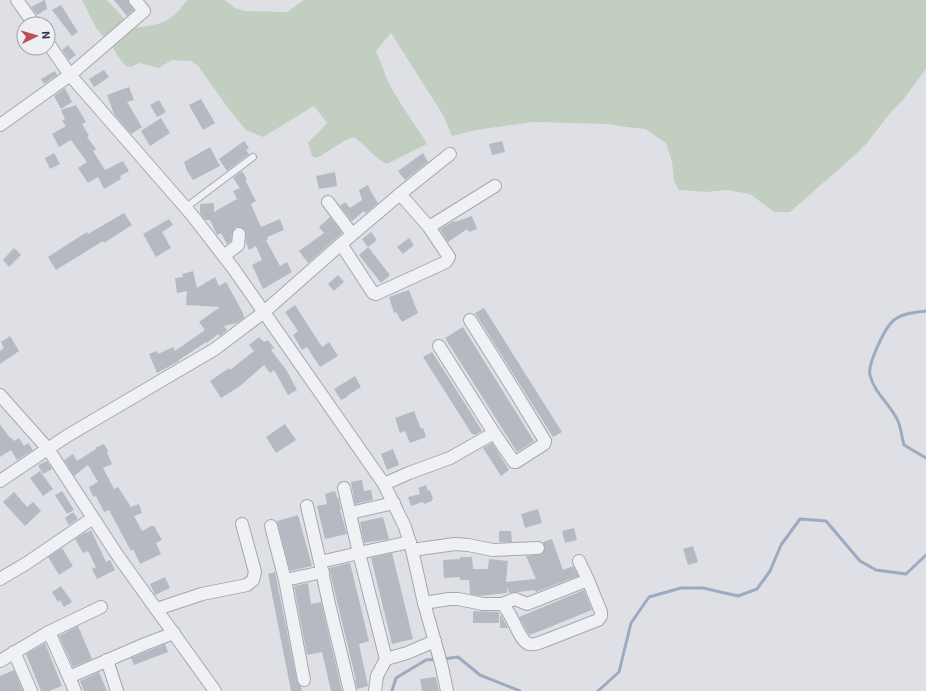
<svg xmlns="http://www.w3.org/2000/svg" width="926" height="691" font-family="'Exo 2',sans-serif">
<rect width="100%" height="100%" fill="#dee0e6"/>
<path fill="#c2cfc0" d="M82,0H107L133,28C160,25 171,23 187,0H225L235,8L245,11L287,12L304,0H926V69L903,100L890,113L867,143L854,156L790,212H774L750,194L727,190L706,192L679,190L674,181L672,162L666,143L645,129L626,127L607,124L534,122L476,130L452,136L443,115L391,33L376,51C383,67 388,85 398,99C407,115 418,128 427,144L387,164C374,158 366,145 354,137L346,140L317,158L312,156L308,143L327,123L314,106L263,137L246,130L231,112L198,66L191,61L172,60L159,68L139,63L131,67L126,66L119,58L113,48L96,28Z"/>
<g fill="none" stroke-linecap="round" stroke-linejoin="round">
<g stroke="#9cabc2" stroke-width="3">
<path d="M926,311C916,312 903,313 894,320C886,326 867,364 870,375C874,393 891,405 898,421C901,428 902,438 904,445L926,458"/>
<path d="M443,659L458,657L480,675L520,691"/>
<path d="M392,691L396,678L426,660L438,659"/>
<path d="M598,691L619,672L631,623L649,597L681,588H703L738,596L757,589L770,571L781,545L800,519L826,521L860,561L876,570L906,574L926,555"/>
</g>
</g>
<g fill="#b6b9c2">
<path d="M44,0H45L47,9L37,15L31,7Z"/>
<path d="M114,0H128L129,4L134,10L127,16Z"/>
<path d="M61,5L78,32L72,36L52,10Z"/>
<path d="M68,45L76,55L69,60L62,50Z"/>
<path d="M104,70L109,77L94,87L89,79Z"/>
<path d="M55,71L57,75L44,84L41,79Z"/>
<path d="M129,87L134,100L127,102L142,127L131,134L114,114L107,95Z"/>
<path d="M65,88L72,102L61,109L54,96Z"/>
<path d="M201,99L215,123L203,130L189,105Z"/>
<path d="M159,100L166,112L157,117L150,105Z"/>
<path d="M76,105L86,122L82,124L89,136L87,137L96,149L93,151L105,170L123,161L129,171L120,176L121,179L104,189L98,177L88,183L78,168L87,162L71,140L59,147L52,134L66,126L62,121L65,119L61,110Z"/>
<path d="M161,118L170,133L150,146L141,131Z"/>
<path d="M244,141L249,148L246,150L249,154L227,171L219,159Z"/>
<path d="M502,141L505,152L492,155L489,144Z"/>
<path d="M210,147L220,166L193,180L187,171L184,162Z"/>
<path d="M54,153L60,164L50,169L45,158Z"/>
<path d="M423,153L428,162L405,180L398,171Z"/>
<path d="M242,171L247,179L245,180L256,201L251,204L250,202L261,227L280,219L284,230L267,237L268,240H266L280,266L287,262L292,272L263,289L252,265L262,260L256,246L249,250L246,243V231L240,227H236L232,233L231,241L227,244L221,233L217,235L210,220H205L200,213V204L214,203V212L237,199L233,191L240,188L233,178Z"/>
<path d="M335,172L337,186L319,189L316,176Z"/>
<path d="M368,185L371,192L378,203L366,213L364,211L352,221L340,206L345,202L350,208L362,200L359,190Z"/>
<path d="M124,213L132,225L104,243L103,241L56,270L48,257L87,232L88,234Z"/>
<path d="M472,216L477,229L469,232L467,229L448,242L440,229L454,221L455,222Z"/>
<path d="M330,217L342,233L308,263L299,251L324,233L319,227Z"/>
<path d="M169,219L173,225L162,232L171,248L156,257L143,234Z"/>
<path d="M371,232L377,240L368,247L362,239Z"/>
<path d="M409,238L414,245L403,254L397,247Z"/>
<path d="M368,247L390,275L381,283L359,255Z"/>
<path d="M14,248L21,255L9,267L3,260Z"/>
<path d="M193,271L197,288L215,277L219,286L226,282L243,313L244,318L237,323L224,326L227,330L220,336L218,334L207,343L206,342L179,360V361L157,373L149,354L157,351L158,354L173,347L175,351L205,330L199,322L220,307L186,305L187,291L177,293L175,278L183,277L182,274Z"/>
<path d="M338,275L344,282L334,291L328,284Z"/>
<path d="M409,290L418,313L402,322L396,312L394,313L389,297Z"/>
<path d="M295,305L322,347L329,342L338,356L320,367L307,347L302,350L293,335L298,331L285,312Z"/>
<path d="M484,308L562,432L553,437L475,313Z"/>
<path d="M463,327L534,441L517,452L445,338Z"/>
<path d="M10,336L19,351L0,364V351L4,348L1,342Z"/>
<path d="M259,337L264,342L268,340L274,348L271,350L287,371L297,390L288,395L274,370L270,373L264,365L240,386L221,398L210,381L229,368L230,370L254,351L249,345Z"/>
<path d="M432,352L471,413L482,431L475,435L474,434H472L423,357Z"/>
<path d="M355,376L361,387L347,396V397L341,400L334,389Z"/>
<path d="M414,411L421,429L423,428L426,437L410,443L405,431L400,433L395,418Z"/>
<path d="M0,424L10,438L11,437L14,441L19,438L24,446L28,443L33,450L17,460L11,450L0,457Z"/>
<path d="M285,424L296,440L276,453L266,437Z"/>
<path d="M492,443L509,470L501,476L483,448Z"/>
<path d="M104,444L108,451L107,452L112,464L103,468L114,489L118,487L131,507L139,504L142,513L134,516L142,531L151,526H154L162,540L156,543L161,554L140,564L133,549L131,551L109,510L104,512L96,496L93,497L89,487L98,482L88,465L74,476L64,460L73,454L77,461L96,449L95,448Z"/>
<path d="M393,449L399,465L387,470L381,454Z"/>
<path d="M47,461L52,469L43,474L38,465Z"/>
<path d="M40,471L53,489L43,496L30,478Z"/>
<path d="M362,480L364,491L371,490L373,500L355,504L351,482Z"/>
<path d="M426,485L428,491L430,490L433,499L432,500V501L424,504L423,502L411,506L408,497L420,494L418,488Z"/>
<path d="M62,491L74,510L67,514L55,495Z"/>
<path d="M335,491L337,498L338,497L341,509L340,510L347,534L325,539L317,506L327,504L325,494Z"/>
<path d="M14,492L27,507L33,502L41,511L25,526L3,502Z"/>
<path d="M538,509L542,523L525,528L521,514Z"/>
<path d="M73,512L78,519L69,525L65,518Z"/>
<path d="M298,515L312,566L290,571L277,521Z"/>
<path d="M383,517L389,539L364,543L360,522Z"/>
<path d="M574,528L577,540L565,543L562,531Z"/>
<path d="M91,530L106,562L110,560L115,570L97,579L92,569L96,567L88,551L83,553L75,539L86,532V533Z"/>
<path d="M499,531H511L512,542H499Z"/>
<path d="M552,539L563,570L573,566L578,576L536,592L535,590L509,593L507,587V593L479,596L470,594L469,580H460V577L444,578L443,560L460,559V557H472L473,569H488L489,559L508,561L506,582L536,579L526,556L542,554L545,548L543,542Z"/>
<path d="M693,546L698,562L688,565L683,549Z"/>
<path d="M62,548L73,566L59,575L48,557Z"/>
<path d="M392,553L413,639L392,644L371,558Z"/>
<path d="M350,563L369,641L359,644L368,686L357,689L355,680H356L329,568Z"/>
<path d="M275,572L297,681L301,687L302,691H291L268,574Z"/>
<path d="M165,577L170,588L155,595L150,584Z"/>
<path d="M308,583L311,604L321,602L342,691H331L322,652L307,655L294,586Z"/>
<path d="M61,586L72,602L64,607L60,600L58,602L52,592Z"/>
<path d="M584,590L592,610L530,635L528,633L519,617Z"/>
<path d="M473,611L499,612V623H473Z"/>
<path d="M500,615H501L508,628H500Z"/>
<path d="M78,626L92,659L73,667L59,636Z"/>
<path d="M45,643L62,686L49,691H41L26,654Z"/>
<path d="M165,644L168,652L134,665L131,658Z"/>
<path d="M14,670L23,691H0V676Z"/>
<path d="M99,672L107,691H84L80,681Z"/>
<path d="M436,677L439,691H422L420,679Z"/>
</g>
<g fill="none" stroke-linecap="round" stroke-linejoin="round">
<g stroke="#a4a7af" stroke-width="8">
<path id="lane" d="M185,208L253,157"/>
</g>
<g stroke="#a4a7af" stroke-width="14">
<g id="street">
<path d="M17,0L34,24"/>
<path d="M48,43L70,75L192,215L233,268L384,484L405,527L412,550L424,603L442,667L447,691"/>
<path d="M0,125L70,75L144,11L135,0"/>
<path d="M400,194L450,154"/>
<path d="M328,202L352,234"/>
<path d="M429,227L495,186"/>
<path d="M224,256L238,245L239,234"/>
<path d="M470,320L514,390L545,441L544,444L516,462H514L494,433"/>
<path d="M0,395L48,449L118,556L215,691"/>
<path d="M0,481L67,436L215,349L264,312L341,244L400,194L429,227L449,257L446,262L376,294L373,293L341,244"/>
<path d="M384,484L409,473L450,458L494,433L439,346"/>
<path d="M344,488L359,553L410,542"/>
<path d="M307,506L320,562"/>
<path d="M350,513L394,503"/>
<path d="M271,526L285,580"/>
<path d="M412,550L455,544L468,545L493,550L538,548"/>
<path d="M0,579L27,563L93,518"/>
<path d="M424,603L449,599H458L483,604H502L515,599L527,604L588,580L579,561"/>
<path d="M502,604C513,613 518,640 529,644C532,645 535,644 539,643L598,620L601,616V612L588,580"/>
<path d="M101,607L49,632L69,677L145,644L174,633"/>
<path d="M157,609L202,594L247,585L253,580L255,572L242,524"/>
<path d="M14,652L31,691"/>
<path d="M107,660L117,691"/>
<path d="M0,661L49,632"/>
<path d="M69,677L75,691"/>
<path d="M304,680L285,580L323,572"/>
<path d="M350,691L329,604L320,562L359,553L386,659"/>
<path d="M375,691L377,676L386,659L407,653L435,641"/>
</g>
</g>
<use href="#lane" stroke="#f0f1f5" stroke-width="6"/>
<use href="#street" stroke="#f0f1f5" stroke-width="12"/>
</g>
<g transform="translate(36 36) rotate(85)"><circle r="19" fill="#edeff4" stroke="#9fa2aa"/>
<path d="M0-3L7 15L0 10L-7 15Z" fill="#bf4e56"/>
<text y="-6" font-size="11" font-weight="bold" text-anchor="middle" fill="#292e3b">N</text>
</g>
</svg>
